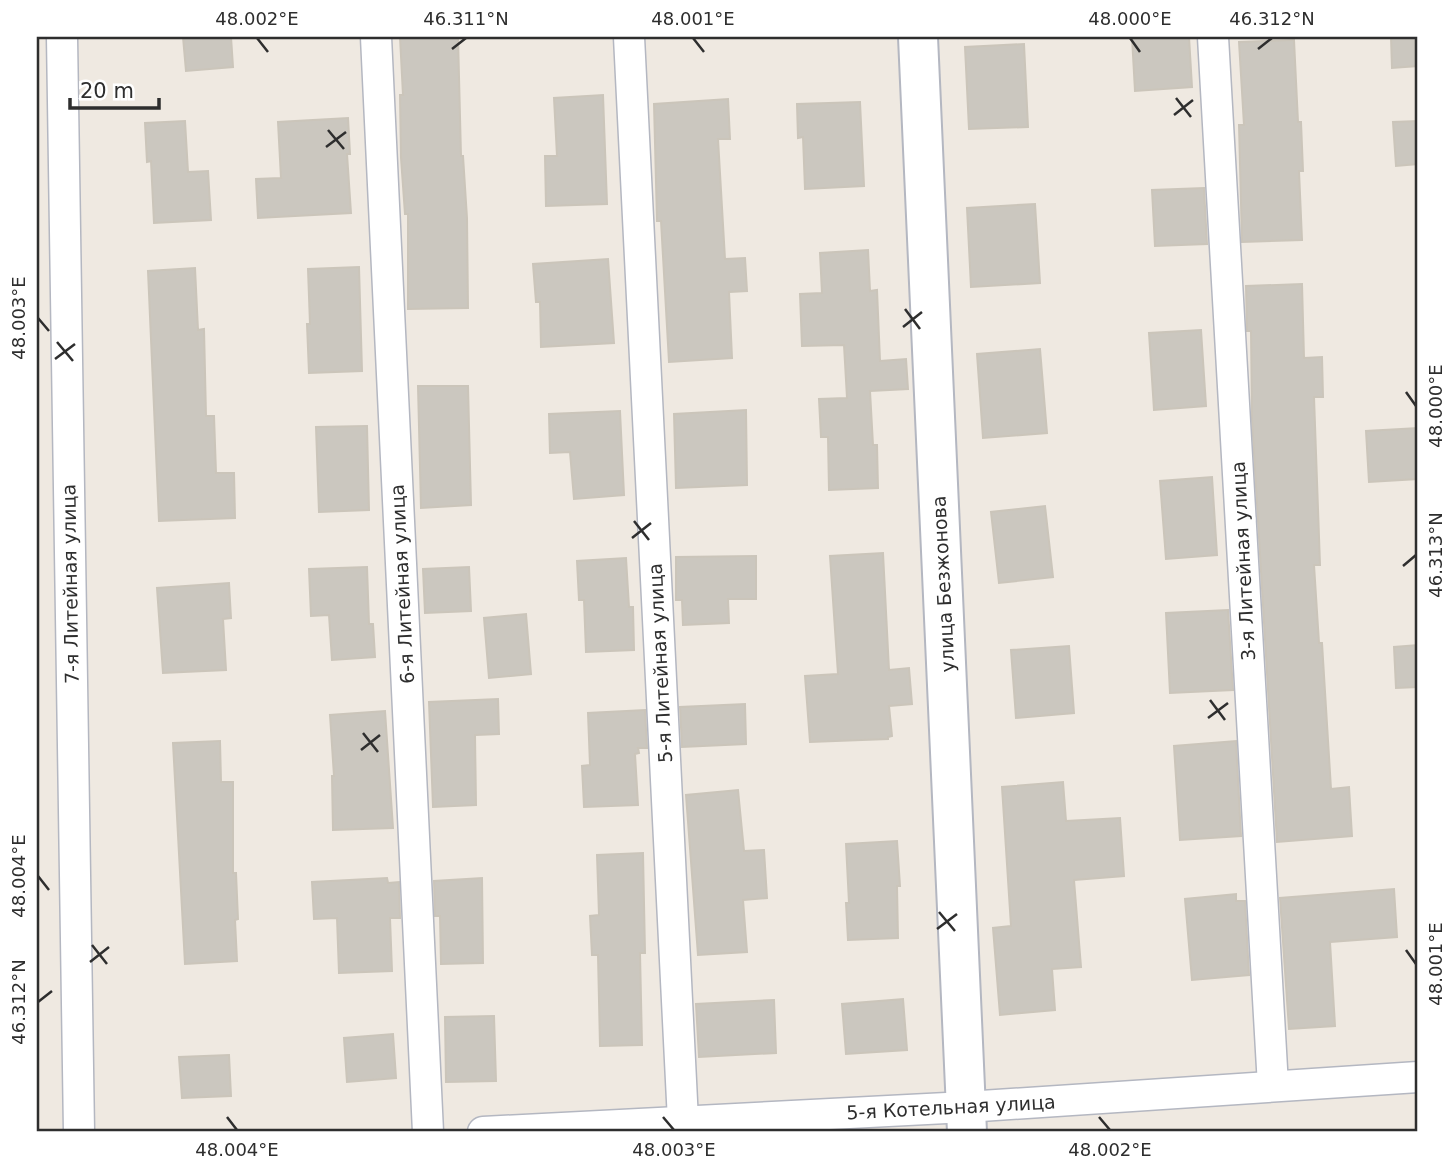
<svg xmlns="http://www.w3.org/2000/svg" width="1455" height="1169" font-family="'DejaVu Sans',sans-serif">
<rect width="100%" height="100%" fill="#efe9e1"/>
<g fill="#cbc7bf" stroke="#cbc5ba" stroke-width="2">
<path d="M183,37H231L233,67L186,71Z"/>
<path d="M400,37H458L461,156H463L467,218L468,308L408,309V214H405L401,158L400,95H403Z"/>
<path d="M1132,37H1189L1192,87L1135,91Z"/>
<path d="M1391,37H1418V66L1392,68Z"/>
<path d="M1294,40L1298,122H1301L1303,171H1299L1302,240L1242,242L1239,125H1244L1239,42Z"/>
<path d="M1024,44L1028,127L969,129L965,47Z"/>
<path d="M603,95L607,204L546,206L545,156H557L554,98Z"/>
<path d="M728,99L730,139H718L725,259L745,258L747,291L729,292L732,358L669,362L661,221H657L654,104Z"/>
<path d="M860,102L864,186L805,189L803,137L798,138L797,104Z"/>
<path d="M348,118L350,154H347L351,213L258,218L256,179L281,178L278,122Z"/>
<path d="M185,121L188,172L208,171L211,220L154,223L151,161L147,162L145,123Z"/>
<path d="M1418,121V164L1396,166L1393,122Z"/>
<path d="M1204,188L1207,244L1155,246L1152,190Z"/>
<path d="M1035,204L1040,283L971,287L967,208Z"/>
<path d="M868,250L870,291L877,290L880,361L906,359L908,389L870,391L873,445H877L878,488L829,490L828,437H821L819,399L847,398L844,345L802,346L800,294L822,293L820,253Z"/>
<path d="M608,259L614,343L541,347L540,302H536L533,264Z"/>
<path d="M359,267L362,371L309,373L307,324H310L308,269Z"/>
<path d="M195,268L198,330L204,329L206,416H214L216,473H234L235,518L159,521L148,271Z"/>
<path d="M1302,284L1304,358L1322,357L1323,397H1314L1320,565H1314L1319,643H1322L1331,789L1349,787L1352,836L1277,842L1252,419L1251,331H1247L1246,286Z"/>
<path d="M1201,330L1206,406L1154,410L1149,333Z"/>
<path d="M1040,349L1047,433L983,438L977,354Z"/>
<path d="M418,386H468L471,505L421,508Z"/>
<path d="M746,410L747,485L676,488L674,414Z"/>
<path d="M620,411L624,495L574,499L570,452L550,453L549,414Z"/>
<path d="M367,426L369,510L319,512L316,427Z"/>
<path d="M1418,428V479L1369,482L1366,431Z"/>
<path d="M1212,477L1217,555L1166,559L1160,481Z"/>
<path d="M1045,506L1053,577L999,583L991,512Z"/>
<path d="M883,553L889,670L909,668L912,704L889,706L892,736L888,737V739L810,742L805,676L838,674L830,556Z"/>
<path d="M756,556V599H728L729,623L683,625L682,600H676V557Z"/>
<path d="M626,558L629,607H633L634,650L586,652L584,600H579L577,561Z"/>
<path d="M367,567L369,624H373L375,657L332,660L329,615L311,616L309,569Z"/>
<path d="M469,567L471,611L425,613L423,569Z"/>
<path d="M229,583L231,618L223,619L226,670L163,673L157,588Z"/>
<path d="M1228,610L1233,690L1170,693L1166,613Z"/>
<path d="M526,614L531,674L489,678L484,618Z"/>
<path d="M1418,645V687L1396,688L1394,647Z"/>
<path d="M1069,646L1074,713L1016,718L1011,650Z"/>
<path d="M498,699L499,734L475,735L476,805L433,807L429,702Z"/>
<path d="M745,704L746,744L682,747L680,707Z"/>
<path d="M645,710L647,748H638L639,753L635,754L638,805L584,807L582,766L590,765L588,713Z"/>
<path d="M385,711L393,828L333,830L332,776H334L330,715Z"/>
<path d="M220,741L221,782H233V873H236L238,919L235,920L237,961L185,964L173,743Z"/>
<path d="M1236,741L1241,836L1180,840L1174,746Z"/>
<path d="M1063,782L1066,821L1120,818L1124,876L1074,880L1081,967L1052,969L1055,1010L1000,1015L993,928L1011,926L1002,787Z"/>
<path d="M738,790L744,851L764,850L767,898L743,900L747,952L698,955L686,795Z"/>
<path d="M897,841L900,886H897L898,938L848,940L846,903H849L846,844Z"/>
<path d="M643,853L645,953H640L642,1045L600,1046L598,955H592L590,916L599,915L597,855Z"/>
<path d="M387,878L388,883L399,882L400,918H390L392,971L339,973L337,918L314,919L312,882Z"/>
<path d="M482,878L483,963L441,964L440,916H435L434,881Z"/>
<path d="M1394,889L1397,937L1330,942L1335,1026L1289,1029L1280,898Z"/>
<path d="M1236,894V901H1245L1249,975L1192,980L1185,899Z"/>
<path d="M903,999L907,1050L846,1054L842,1004Z"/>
<path d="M774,1000L776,1053L699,1057L696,1004Z"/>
<path d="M494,1016L496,1081L446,1082L445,1017Z"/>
<path d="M393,1034L396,1078L347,1082L344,1038Z"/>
<path d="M229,1055L231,1096L182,1098L179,1057Z"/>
</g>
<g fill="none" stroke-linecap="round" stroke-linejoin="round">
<g stroke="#b4b7c1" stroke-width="33">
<g id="street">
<path d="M62,37L79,1132"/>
<path d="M376,37L428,1132"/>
<path d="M629,37L683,1121"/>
<path d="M1213,37L1273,1086"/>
<path d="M483,1132L966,1107L1418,1077"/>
</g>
</g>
<g stroke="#b4b7c1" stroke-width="42">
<path id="secondary" d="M918,37L967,1132"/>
</g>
<use href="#street" stroke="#fff" stroke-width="30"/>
<use href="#secondary" stroke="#fff" stroke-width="38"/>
</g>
<path fill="none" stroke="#2e2e2e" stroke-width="2.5" d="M257,38L268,52M693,38L704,52M1130,38L1140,52M452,49L466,38M1258,49L1272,38M1176,98L1191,117M1174,115L1193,100M328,130L344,149M326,147L346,132M905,309L920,329M38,318L49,331M903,327L922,312M57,342L73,361M55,359L75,344M1406,392L1416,406M634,521L649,540M632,538L651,523M1403,566L1416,555M1210,700L1225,720M1208,718L1228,703M363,733L378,752M361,750L380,735M38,876L49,890M939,912L955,931M937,929L957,914M92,945L107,964M1406,950L1416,964M90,962L109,947M38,1002L52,991M227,1117L237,1130M663,1117L674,1130M1099,1117L1110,1130"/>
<g text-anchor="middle" stroke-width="7" stroke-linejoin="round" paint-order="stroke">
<g font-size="19" fill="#2e2e2e" stroke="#fff">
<text transform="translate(1243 561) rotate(-93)" y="7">3-я Литейная улица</text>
<text transform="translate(70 584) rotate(-91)" y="7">7-я Литейная улица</text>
<text transform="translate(402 584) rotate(-93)" y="7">6-я Литейная улица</text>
<text transform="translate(943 584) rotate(-93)" y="7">улица Безжонова</text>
<text transform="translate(660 663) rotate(-93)" y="7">5-я Литейная улица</text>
<text transform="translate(951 1107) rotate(-3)" y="7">5-я Котельная улица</text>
</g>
</g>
<rect width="1455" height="1169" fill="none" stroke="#ffffff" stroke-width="77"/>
<path d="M70 98v10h89v-10" fill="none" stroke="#2e2e2e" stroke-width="3.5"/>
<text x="80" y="98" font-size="21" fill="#2e2e2e" stroke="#ffffff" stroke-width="5" paint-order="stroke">20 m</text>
<rect x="38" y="38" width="1378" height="1092" fill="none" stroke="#2e2e2e" stroke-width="2.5"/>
<g font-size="18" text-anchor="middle" fill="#2e2e2e">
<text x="257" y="25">48.002°E</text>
<text x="466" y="25">46.311°N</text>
<text x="693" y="25">48.001°E</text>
<text x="1130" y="25">48.000°E</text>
<text x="1272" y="25">46.312°N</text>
<text transform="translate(19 318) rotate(-90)" y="6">48.003°E</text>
<text transform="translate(1436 406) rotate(-90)" y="6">48.000°E</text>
<text transform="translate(1436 555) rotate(-90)" y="6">46.313°N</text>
<text transform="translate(19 876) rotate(-90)" y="6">48.004°E</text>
<text transform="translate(1436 964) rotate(-90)" y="6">48.001°E</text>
<text transform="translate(19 1002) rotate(-90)" y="6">46.312°N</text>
<text x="237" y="1156">48.004°E</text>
<text x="674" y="1156">48.003°E</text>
<text x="1110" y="1156">48.002°E</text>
</g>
</svg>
